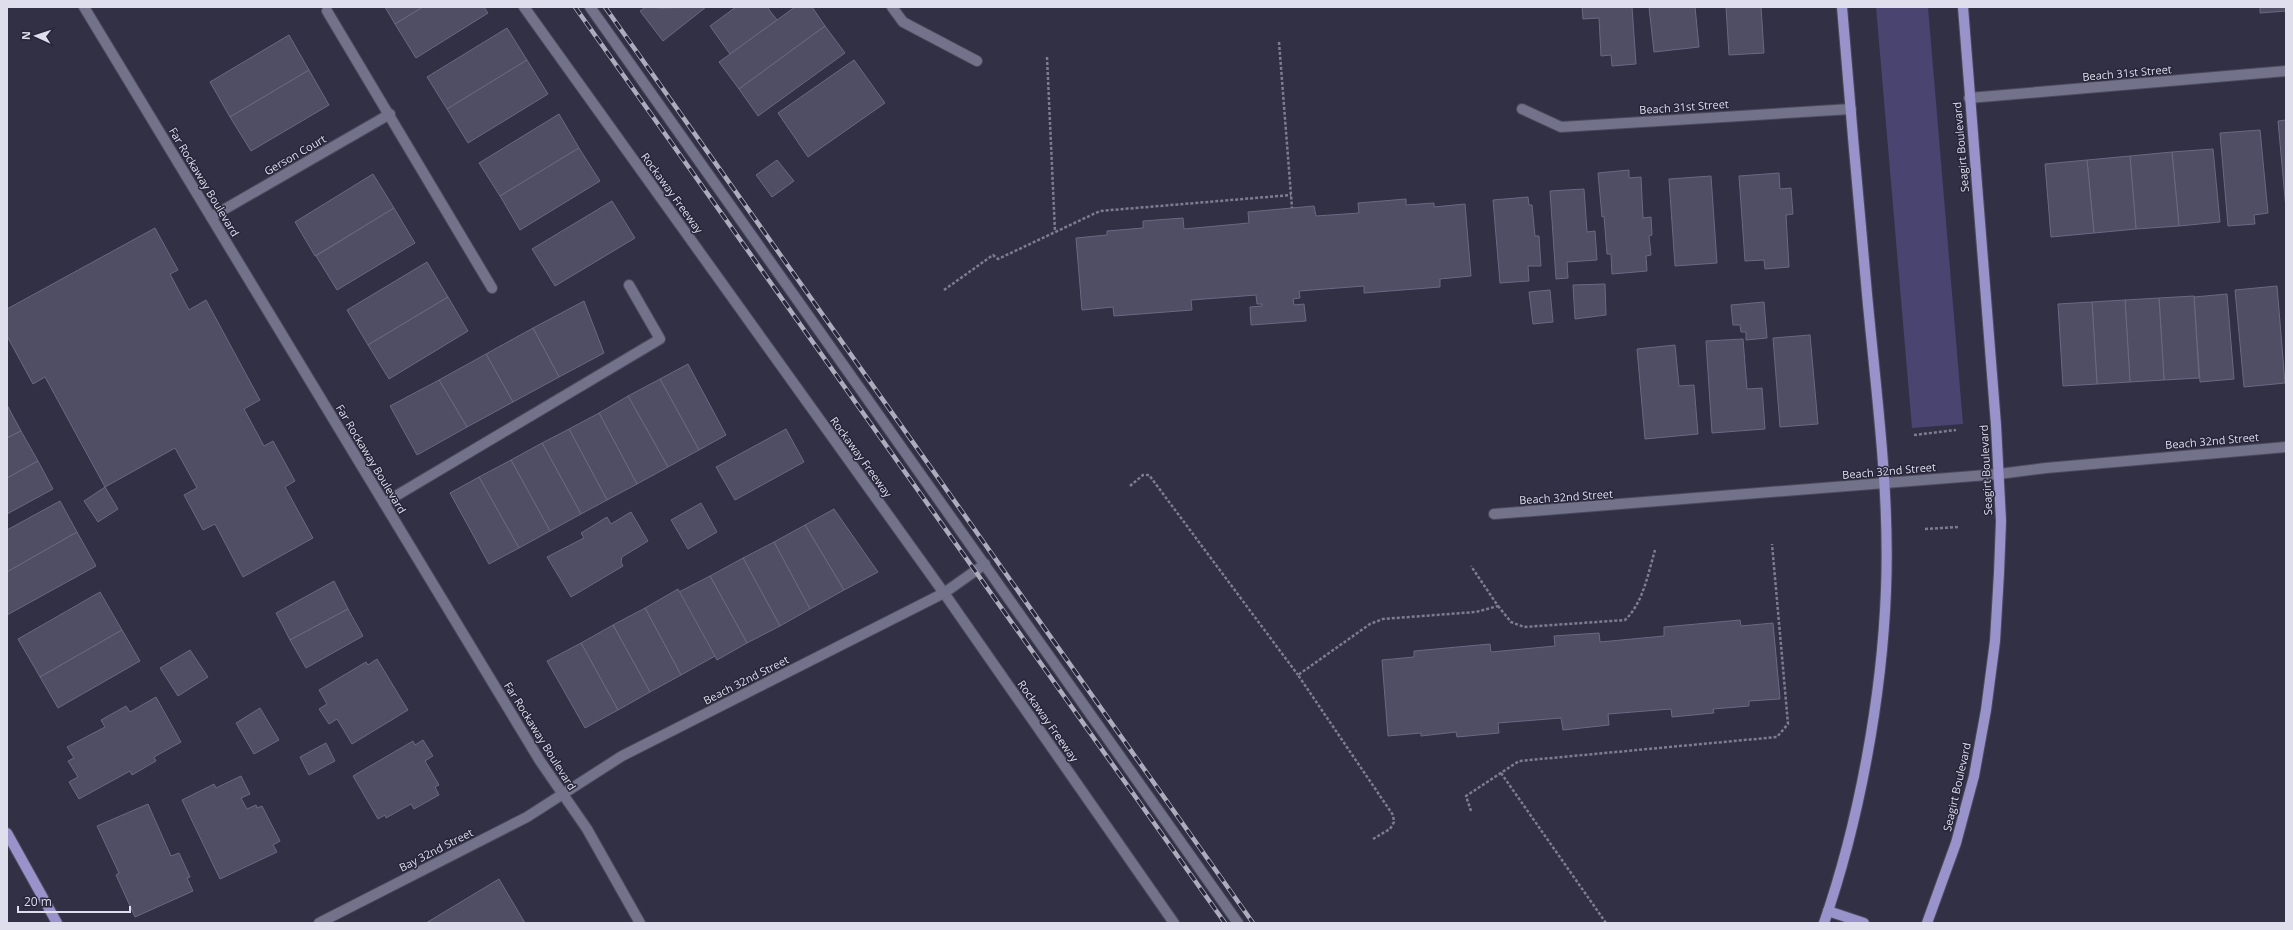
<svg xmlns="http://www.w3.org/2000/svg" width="2293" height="930" font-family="'Open Sans',sans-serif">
<rect width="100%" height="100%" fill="#313045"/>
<path fill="#494470" d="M1876,7H1928L1963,424L1912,428Z"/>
<g fill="#4f4e65" stroke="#6a6981">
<path d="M385,7H423L395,24Z"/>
<path d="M423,7H484L488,13L416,58L395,24Z"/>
<path d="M646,7L662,8L706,7L663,41L640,11Z"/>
<path d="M736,7H767L777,20L730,54L710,26Z"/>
<path d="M795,7H812L825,26L739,89L719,62Z"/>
<path d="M1582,7H1632L1636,64L1612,66L1611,55L1601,56L1599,18L1583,19Z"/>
<path d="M1649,7H1695L1699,47L1654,52Z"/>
<path d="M1726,7H1761L1764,53L1729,55Z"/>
<path d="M2260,7H2286V11L2260,13Z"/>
<path d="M825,26L845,53L758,116L739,89Z"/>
<path d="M507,28L527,60L447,109L427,77Z"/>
<path d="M289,35L309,70L230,117L210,82Z"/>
<path d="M527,60L548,94L468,143L447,109Z"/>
<path d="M854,60L885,103L808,157L778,113Z"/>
<path d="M309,70L329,105L251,151L230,117Z"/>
<path d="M559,114L579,148L500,196L479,163Z"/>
<path d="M2286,120V209L2278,121Z"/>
<path d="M2260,130L2268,213L2254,215L2255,224L2228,226L2220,133Z"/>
<path d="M579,148L600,181L520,230L500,196Z"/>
<path d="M2213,149L2220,222L2179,226L2172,152Z"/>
<path d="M2172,152L2179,226L2136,229L2130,156Z"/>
<path d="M2130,156L2136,229L2094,233L2087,160Z"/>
<path d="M777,160L794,181L772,197L756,175Z"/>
<path d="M2087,160L2094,233L2051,237L2045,164Z"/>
<path d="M1629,170V178L1641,177L1643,218L1651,217L1652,235L1649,236L1651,255L1646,256L1647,271L1612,274L1611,254H1607L1604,216L1602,217L1598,173Z"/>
<path d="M1779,173L1780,189L1791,188L1793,214L1786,215L1789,267L1765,269L1764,260L1745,261L1739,176Z"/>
<path d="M373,174L394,208L315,256L295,222Z"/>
<path d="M1711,176L1717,263L1675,266L1669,179Z"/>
<path d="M1584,189L1587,232L1595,231L1597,260L1567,262L1568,278L1556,279L1550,191Z"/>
<path d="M1528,197L1529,205H1532L1535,236H1539L1541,266H1528L1529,281L1500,283L1493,200Z"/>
<path d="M1406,199V205L1434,203V207L1465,204L1471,276L1440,279V287L1364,293V286L1299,291L1300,298L1293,299L1294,305L1304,304L1306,321L1251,325L1250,307L1262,306V304H1257L1256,295L1191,300L1192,310L1114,316L1113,307L1082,310L1076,238L1107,235V231L1143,228V221L1183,218L1184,229L1249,223L1248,212L1314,206L1316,216L1359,213L1358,203Z"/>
<path d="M612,201L635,238L555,286L532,249Z"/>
<path d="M394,208L415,243L337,290L316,256Z"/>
<path d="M155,228L178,270L170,274L189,310L206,300L260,400L244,409L264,446L273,441L295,481L285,487L313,538L243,577L215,524L203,530L184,495L197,488L175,448L105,487L45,377L33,384L7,336V309Z"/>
<path d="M427,262L448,297L368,345L347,310Z"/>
<path d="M1605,284L1606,315L1575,319L1573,285Z"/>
<path d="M2277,286L2285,383L2244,387L2235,290Z"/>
<path d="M1550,290L1553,322L1533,324L1529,292Z"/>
<path d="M2227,294L2234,379L2200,382L2194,297Z"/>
<path d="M2194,296L2199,378L2164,380L2159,298Z"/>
<path d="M448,297L468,331L389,379L368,345Z"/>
<path d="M2159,298L2164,380L2130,382L2125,300Z"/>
<path d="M2125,300L2130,382L2097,384L2092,302Z"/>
<path d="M584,301L604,353L559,377L533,328Z"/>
<path d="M1764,302L1767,338L1746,340V332H1741L1740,325H1733L1731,305Z"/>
<path d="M2092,302L2097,384L2063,386L2058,304Z"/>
<path d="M533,328L559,377L513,402L486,354Z"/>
<path d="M1810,335L1818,424L1780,427L1773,338Z"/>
<path d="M1743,339L1747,389L1762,388L1765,429L1712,433L1706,341Z"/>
<path d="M1675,345L1679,386L1694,385L1698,434L1645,439L1637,349Z"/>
<path d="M486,354L513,402L467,427L439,380Z"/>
<path d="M688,364L726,435L699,450L660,379Z"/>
<path d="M660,379L699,450L668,467L628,396Z"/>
<path d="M439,380L467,427L417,455L390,406Z"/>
<path d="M628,396L668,467L637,484L599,413Z"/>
<path d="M7,405L21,431L7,438Z"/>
<path d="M599,413L637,484L607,500L569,429Z"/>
<path d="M569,429L607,500L581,514L542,443Z"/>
<path d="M786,429L804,462L735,500L716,467Z"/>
<path d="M21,431L38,461L7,478V438Z"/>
<path d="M542,443L581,514L550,531L511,460Z"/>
<path d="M511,460L550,531L519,548L479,477Z"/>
<path d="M38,461L53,489L7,514V478Z"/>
<path d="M479,477L519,548L489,564L450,493Z"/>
<path d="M105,487L118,509L98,522L84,501Z"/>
<path d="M60,501L77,532L7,572V530Z"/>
<path d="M701,503L717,532L688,549L671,520Z"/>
<path d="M834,509L878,572L844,590L805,525Z"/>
<path d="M631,512L648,541L622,557L621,562L623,566L571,597L547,557L584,538L581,533L607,517L611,524Z"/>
<path d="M805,525L844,590L810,609L774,542Z"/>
<path d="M77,532L96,566L7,615V572Z"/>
<path d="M774,542L810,609L780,626L743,558Z"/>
<path d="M743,558L780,626L747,643L710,576Z"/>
<path d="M710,576L747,643L717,660L679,592Z"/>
<path d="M334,581L348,609L290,640L276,613Z"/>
<path d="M678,589L715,656L681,675L645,608Z"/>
<path d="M100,592L122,630L40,677L18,639Z"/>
<path d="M645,608L681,675L650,692L613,625Z"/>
<path d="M348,609L363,636L306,668L290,640Z"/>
<path d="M1740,620L1741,626L1773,623L1780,699L1749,701V706L1713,709L1714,713L1672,717L1671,709L1608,714L1609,725L1563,730L1561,718L1498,723L1499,733L1457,737L1456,732L1421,736V733L1388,736L1382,660L1414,657V651L1490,644L1491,652L1555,646L1554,636L1599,633L1600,642L1664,636V627Z"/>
<path d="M613,625L650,692L618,710L581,643Z"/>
<path d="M122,630L140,661L58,708L40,677Z"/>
<path d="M581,643L618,710L585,728L547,661Z"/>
<path d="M190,650L208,677L178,696L160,668Z"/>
<path d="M377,659L408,710L352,744L337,719L329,724L319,709L327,704L319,690L366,662L368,665Z"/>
<path d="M156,697L181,742L154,757L156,761L132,775L130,771L79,799L69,782L78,777L68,761L74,758L67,747L105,727L101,720L126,706L130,712Z"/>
<path d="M260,708L279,740L254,754L236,723Z"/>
<path d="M423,740L433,756L425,761L439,785L435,787L439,795L414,809L411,804L386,818L385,815L378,819L353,776L413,741L415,745Z"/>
<path d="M326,743L335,761L309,775L300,757Z"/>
<path d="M241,776L250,794L241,798L247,809L256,805L257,808L262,806L280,841L273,845L277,852L220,879L182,800L214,784L216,788Z"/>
<path d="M148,804L171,856L179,853L190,877L187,878L193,891L135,917L116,875L119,873L97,826Z"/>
<path d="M499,879L525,923H426Z"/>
</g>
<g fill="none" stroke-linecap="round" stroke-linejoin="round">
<g stroke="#4c4b5d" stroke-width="12">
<g id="minor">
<path d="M84,7L540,761L587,829L640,923"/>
<path d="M524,7L944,593L1174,923"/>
<path d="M590,7L1238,923"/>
<path d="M892,7L903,22L977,61"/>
<path d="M327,11L492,288"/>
<path d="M1969,98L2286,71"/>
<path d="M1522,109L1561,127L1851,109"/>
<path d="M211,217L390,114"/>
<path d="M384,503L660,339L629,285"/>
<path d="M1494,514L1999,474L2046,468L2286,447"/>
<path d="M319,923L527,817L622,756L944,593L985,564"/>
</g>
</g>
<g stroke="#4c4b5d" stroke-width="12">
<g id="major">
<path d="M7,833L57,923"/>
<path d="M1828,911L1864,923"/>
<path d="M1824,923C1859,822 1882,697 1886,590C1890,492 1876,392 1867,294C1858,198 1850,103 1842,7"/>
<path d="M1927,923L1956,843L1974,776L1986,710L1995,641L1999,573L2001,521L1996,425L1963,7"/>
</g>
</g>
<g stroke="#7d7d8f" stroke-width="2.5" stroke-dasharray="3 2" stroke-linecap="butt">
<path d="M1279,42L1292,208"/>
<path d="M1047,57L1055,232"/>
<path d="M944,290L993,255L998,259L1100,211L1291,195"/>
<path d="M1914,435L1956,430"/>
<path d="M1130,486L1143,475H1149L1298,675"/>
<path d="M1925,529L1959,527"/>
<path d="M1498,606L1511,622L1524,627L1625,620C1643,603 1648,574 1655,550"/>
<path d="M1501,773L1606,923"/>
<path d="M1471,811L1466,796L1519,761L1777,737L1788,724L1772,544"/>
<path d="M1373,839L1390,829L1394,822L1393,815L1298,675L1370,624L1383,619L1476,612L1498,606L1471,566"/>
</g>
<use href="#minor" stroke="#73728b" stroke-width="10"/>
<use href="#major" stroke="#9894cb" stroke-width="10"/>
<g stroke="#adacbc" stroke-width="4.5">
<g id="rail">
<path d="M575,7L1225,923"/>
<path d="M605,7L1253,923"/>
</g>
</g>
<use href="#rail" stroke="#27263a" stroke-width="3" stroke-dasharray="9" stroke-linecap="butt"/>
</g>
<g text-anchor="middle" stroke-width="3" stroke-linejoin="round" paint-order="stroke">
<g font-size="11" fill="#dedeec" stroke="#27263a">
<text transform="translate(2127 73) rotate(-5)" y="4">Beach 31st Street</text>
<text transform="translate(1684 107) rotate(-4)" y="4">Beach 31st Street</text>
<text transform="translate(1961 147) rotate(-95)" y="4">Seagirt Boulevard</text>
<text transform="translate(295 155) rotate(-30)" y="4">Gerson Court</text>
<text transform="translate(204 182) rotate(59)" y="4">Far Rockaway Boulevard</text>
<text transform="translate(672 193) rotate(54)" y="4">Rockaway Freeway</text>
<text transform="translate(2212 441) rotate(-5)" y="4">Beach 32nd Street</text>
<text transform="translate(861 457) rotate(54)" y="4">Rockaway Freeway</text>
<text transform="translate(371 459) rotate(59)" y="4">Far Rockaway Boulevard</text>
<text transform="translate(1986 470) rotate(-93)" y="4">Seagirt Boulevard</text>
<text transform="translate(1889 471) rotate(-5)" y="4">Beach 32nd Street</text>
<text transform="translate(1566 497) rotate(-4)" y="4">Beach 32nd Street</text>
<text transform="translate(746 680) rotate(-27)" y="4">Beach 32nd Street</text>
<text transform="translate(1048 721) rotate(55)" y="4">Rockaway Freeway</text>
<text transform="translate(540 736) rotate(58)" y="4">Far Rockaway Boulevard</text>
<text transform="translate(1957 787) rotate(-77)" y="4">Seagirt Boulevard</text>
<text transform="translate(436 850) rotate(-27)" y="4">Bay 32nd Street</text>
</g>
</g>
<rect width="2293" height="930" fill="none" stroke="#dedeec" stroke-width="16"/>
<g transform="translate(36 36) rotate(273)" stroke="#27263a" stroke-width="3" paint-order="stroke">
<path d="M0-3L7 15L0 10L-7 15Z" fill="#dedeec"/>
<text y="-6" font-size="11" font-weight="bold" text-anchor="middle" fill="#dedeec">N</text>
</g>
<path d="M18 906v6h112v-6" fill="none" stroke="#dedeec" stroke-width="2"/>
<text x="24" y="906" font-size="12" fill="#dedeec" stroke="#27263a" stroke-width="3" paint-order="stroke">20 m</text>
</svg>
